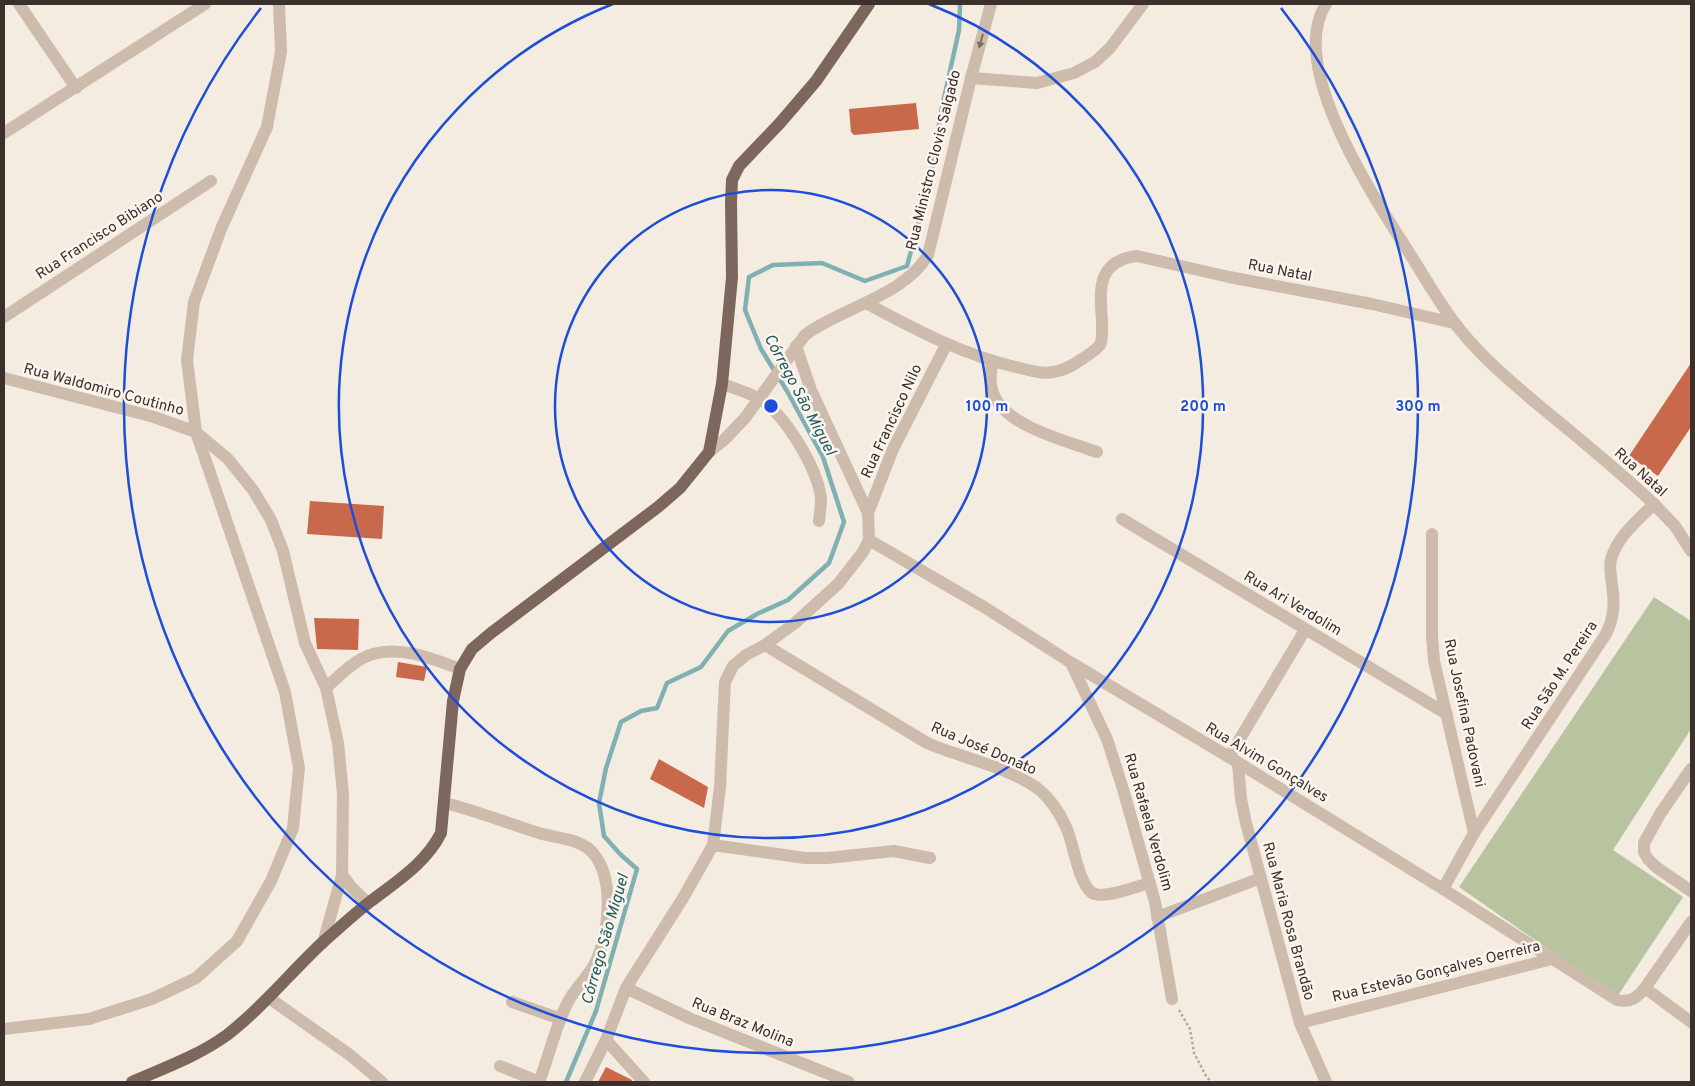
<svg xmlns="http://www.w3.org/2000/svg" width="1695" height="1086" font-family="Overpass,sans-serif">
<rect width="100%" height="100%" fill="#f4ebe1"/>
<path fill="#b8c4a0" d="M1654,597L1691,621V729L1613,850L1683,897L1617,997L1459,887Z"/>
<g fill="none" stroke-linecap="round" stroke-linejoin="round">
<path stroke="#7fb0b2" stroke-width="4.5" d="M566,1082L596,1011L637,869L620,854L604,836L599,803L606,768L621,722L641,711L657,708L667,683L701,667L728,631L757,614L788,600L829,563L844,522L823,457L787,391L761,349L745,310L749,277L773,265L822,263L865,281L907,266L930,180L941,112L959,30L960,4"/>
</g>
<g fill="#c8694b">
<path d="M916,103L919,129L854,135L851,132L849,109Z"/>
<path d="M1691,363V427L1658,476L1629,456Z"/>
<path d="M310,501L384,506L382,539L307,534Z"/>
<path d="M314,618L359,619L358,650L317,649Z"/>
<path d="M398,662L427,667L424,681L396,677Z"/>
<path d="M659,759L708,787L704,808L650,779Z"/>
<path d="M606,1067L632,1080L631,1082H598Z"/>
</g>
<g fill="none" stroke-linecap="round" stroke-linejoin="round">
<path stroke="#b9a596" stroke-width="2.5" stroke-dasharray="2.5 2.5" stroke-linecap="butt" d="M1179,1010L1190,1029L1194,1053L1206,1076L1211,1082"/>
<g stroke="#cdbbac" stroke-width="12">
<path d="M19,4L76,88"/>
<path d="M1326,4C1286,66 1374,197 1408,251C1429,284 1448,319 1475,347C1493,367 1515,385 1536,403C1576,436 1616,468 1654,504L1675,526L1691,551"/>
<path d="M971,78L1037,83L1074,73L1095,62L1110,48L1143,4"/>
<path d="M4,133L205,4"/>
<path d="M866,303C916,330 965,356 1020,368C1033,371 1045,375 1058,371C1066,369 1075,364 1082,359C1088,355 1095,351 1100,345C1103,339 1102,330 1102,322C1100,290 1096,261 1137,256L1229,277L1372,304L1454,323"/>
<path d="M4,317L211,181"/>
<path d="M992,362C991,373 989,382 993,393C1004,426 1067,441 1097,452"/>
<path d="M4,378L154,417L196,432L228,459L253,490L271,520L283,551L305,643L326,688L338,743L343,794L342,875L323,943"/>
<path d="M722,384C734,388 747,392 758,398C785,413 817,468 821,498C821,506 820,514 819,521"/>
<path d="M709,452L724,440L745,418L805,335C841,308 904,296 928,255L971,78L991,4"/>
<path d="M868,513L893,449L946,345"/>
<path d="M1122,519L1447,714"/>
<path d="M1432,534V636L1434,661L1474,833L1443,889"/>
<path d="M869,540L984,607L1070,662L1229,757L1443,889L1617,1000C1630,1003 1637,998 1645,988"/>
<path d="M765,645L927,743C962,758 1006,766 1037,788C1049,797 1060,813 1066,827C1074,844 1077,879 1091,892C1101,901 1137,886 1150,883"/>
<path d="M1071,663L1107,739L1123,789L1155,902L1172,999"/>
<path d="M326,688C339,676 355,659 373,654C403,646 433,659 460,669"/>
<path d="M1229,757L1305,630"/>
<path d="M1238,763L1241,799L1246,823L1300,1023L1326,1082"/>
<path d="M1691,769L1660,814L1644,843V852L1648,859L1656,867L1691,891"/>
<path d="M445,803C477,811 507,823 539,833C555,838 575,838 589,849C616,873 610,934 595,963C588,978 574,988 567,1004C555,1028 549,1056 539,1082"/>
<path d="M1474,833L1606,634C1614,618 1615,604 1612,585C1611,576 1609,568 1611,559C1618,536 1638,520 1654,504"/>
<path d="M713,845L805,858H827L894,851L930,858"/>
<path d="M342,875L352,888L368,903"/>
<path d="M1157,917L1261,878"/>
<path d="M1691,922L1645,988L1691,1022"/>
<path d="M626,988L689,1018L849,1082"/>
<path d="M269,998L350,1055L382,1082"/>
<path d="M512,1002L561,1019"/>
<path d="M1300,1023L1552,959"/>
<path d="M4,1029L89,1019L152,999L196,978L237,941L271,881L293,828L299,768L285,692L196,432L187,360L194,302L221,229L267,127L281,52L279,4"/>
<path d="M606,1040L644,1082"/>
<path d="M500,1066L540,1082"/>
<path d="M585,1082L606,1040L626,988L683,898L713,845L720,787L725,682L733,666L746,655L765,645L795,623L838,584L863,552L869,540L868,513L811,390L796,346"/>
</g>
<path stroke="#7d675c" stroke-width="12" d="M132,1082C164,1068 198,1056 227,1035C262,1008 290,973 322,943C338,929 354,914 371,901C397,881 426,863 441,833L453,701L460,669L472,649L491,633L658,507L680,488L709,452L722,384L732,277L731,202L732,180L739,166L780,123L816,81L869,4"/>
</g>
<defs><path id="oneway-solid" d="M-6-.8H1V-3.2L6.5 0L1 3.2V.8H-6Z" transform="scale(1.25)"/></defs>
<use fill="#7d6f65" href="#oneway-solid" transform="translate(981 41) rotate(105)"/>
<g fill="none" stroke="#1d4ed8" stroke-width="2.5">
<circle cx="771" cy="406" r="216"/>
<path d="M929 4A432 432 0 1 1 613 4"/>
<path d="M1281 8A647 647 0 1 1 261 8"/>
</g>
<g text-anchor="middle" stroke-width="5" stroke-linejoin="round" paint-order="stroke">
<g font-size="15" fill="#3b302b" stroke="#fbf5ee">
<text transform="translate(933 160) rotate(-76)" y="5">Rua Ministro Clovis Salgado</text>
<text transform="translate(99 235) rotate(-33)" y="5">Rua Francisco Bibiano</text>
<text transform="translate(1280 270) rotate(11)" y="5">Rua Natal</text>
<text transform="translate(104 389) rotate(15)" y="5">Rua Waldomiro Coutinho</text>
<text transform="translate(891 421) rotate(-65)" y="5">Rua Francisco Nilo</text>
<text transform="translate(1641 472) rotate(42)" y="5">Rua Natal</text>
<text transform="translate(1293 603) rotate(31)" y="5">Rua Ari Verdolim</text>
<text transform="translate(1559 675) rotate(-57)" y="5">Rua São M. Pereira</text>
<text transform="translate(1465 713) rotate(78)" y="5">Rua Josefina Padovani</text>
<text transform="translate(984 748) rotate(23)" y="5">Rua José Donato</text>
<text transform="translate(1267 762) rotate(31)" y="5">Rua Alvim Gonçalves</text>
<text transform="translate(1149 822) rotate(74)" y="5">Rua Rafaela Verdolim</text>
<text transform="translate(1289 921) rotate(75)" y="5">Rua Maria Rosa Brandão</text>
<text transform="translate(1436 971) rotate(-14)" y="5">Rua Estevão Gonçalves Oerreira</text>
<text transform="translate(743 1022) rotate(22)" y="5">Rua Braz Molina</text>
</g>
<g font-size="16" font-style="italic" fill="#1f5a5e" stroke="#fbf5ee">
<text transform="translate(801 394) rotate(62)" y="6">Córrego São Miguel</text>
<text transform="translate(604 939) rotate(-74)" y="6">Córrego São Miguel</text>
</g>
</g>
<circle cx="771" cy="406" r="8" fill="#1d4ed8" stroke="#fbf5ee" stroke-width="2.5"/>
<g font-size="15" text-anchor="middle" font-weight="bold" fill="#1d4ed8" stroke="#fbf5ee" stroke-width="5" stroke-linejoin="round" paint-order="stroke">
<text x="987" y="411">100 m</text>
<text x="1203" y="411">200 m</text>
<text x="1418" y="411">300 m</text>
</g>
<rect width="1695" height="1086" fill="none" stroke="#3b302b" stroke-width="10"/>
</svg>
